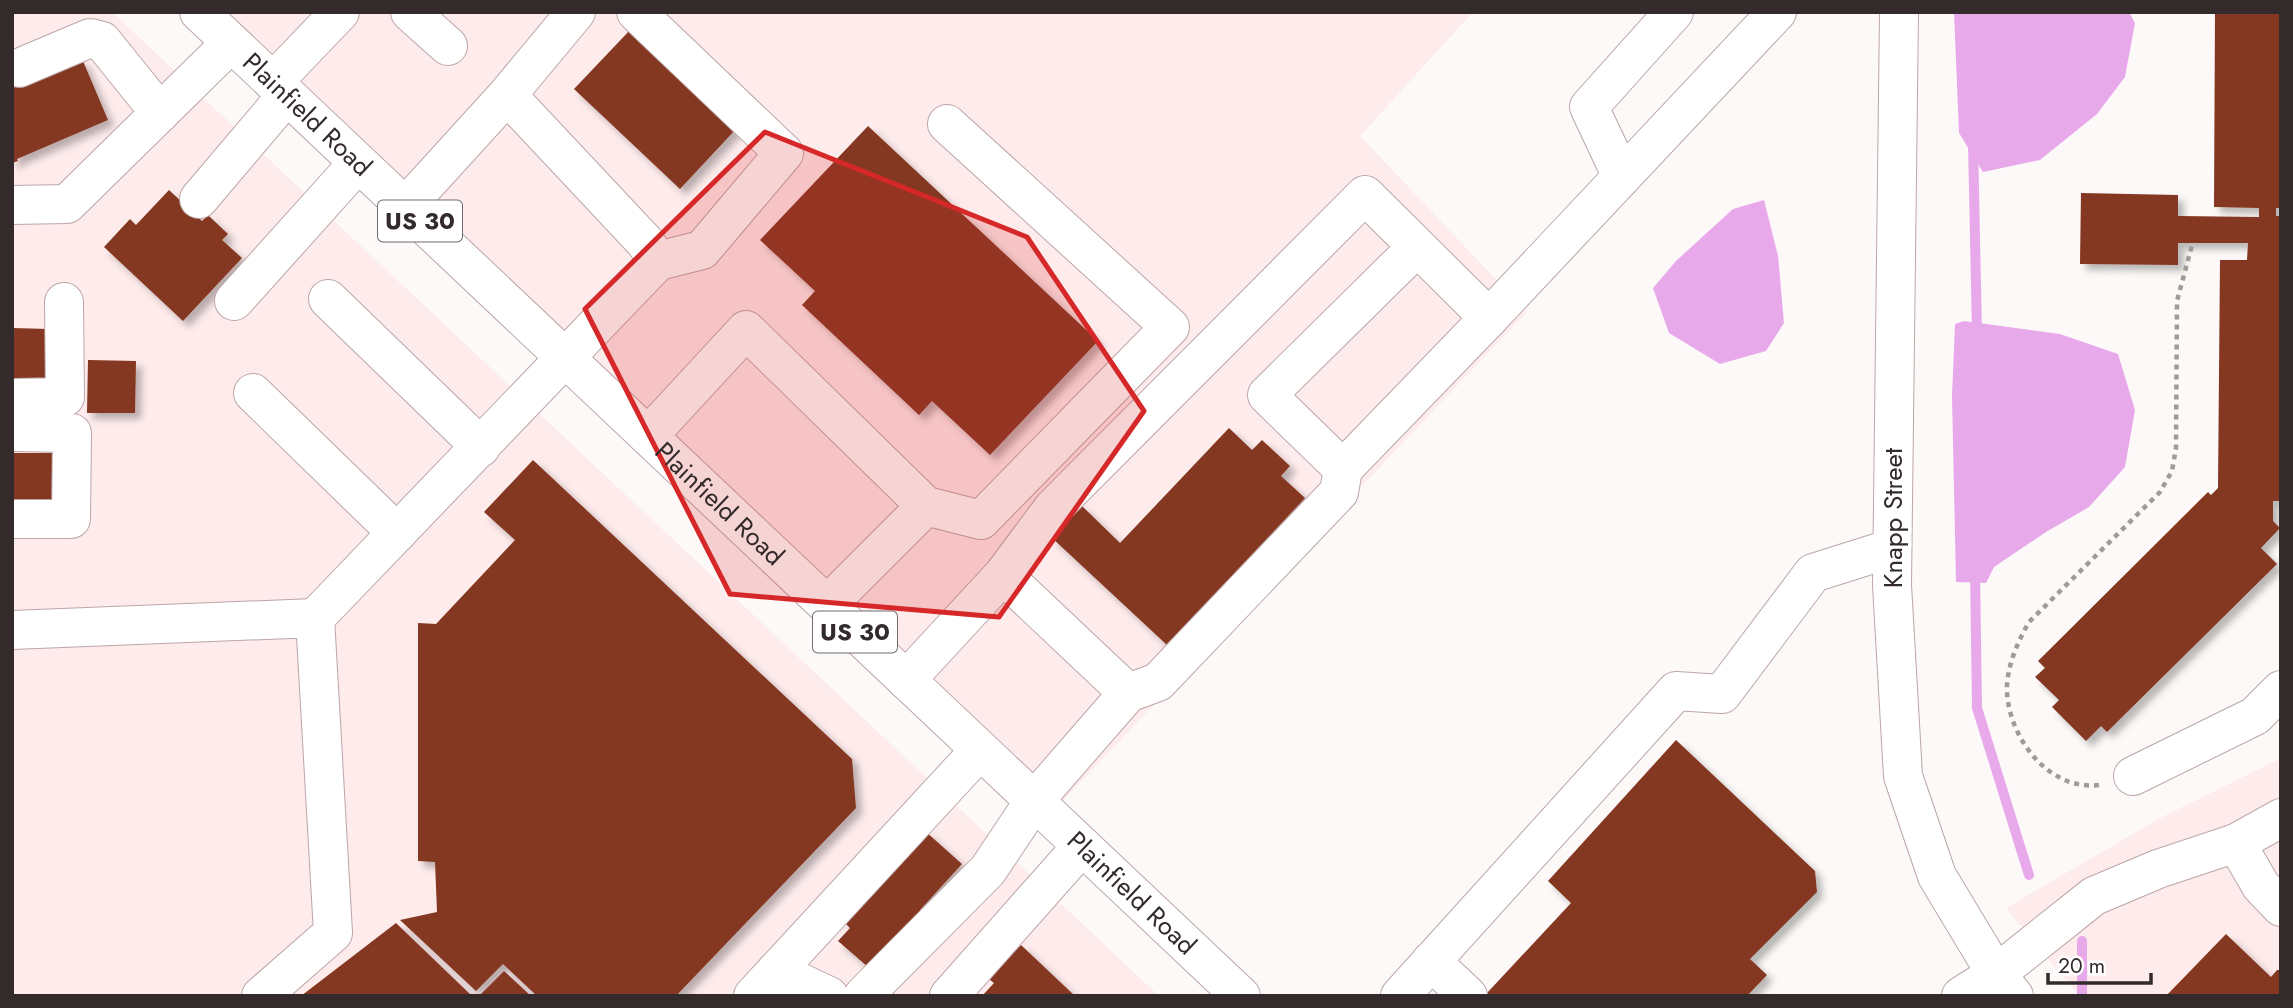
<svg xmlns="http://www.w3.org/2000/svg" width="2293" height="1008" font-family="Jost,sans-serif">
<defs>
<filter id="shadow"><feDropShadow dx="6" dy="6" stdDeviation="3.5" flood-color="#0004"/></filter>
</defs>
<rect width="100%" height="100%" fill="#fdf9f9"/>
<g fill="#feebec">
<path d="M12,12H112L1159,996H12Z"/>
<path d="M217,12H1473L1360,136L1527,312L1056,808Z"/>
<path d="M2281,758V996H2079L2006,908L2162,817Z"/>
</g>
<g fill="#e7a9ea">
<path d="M1954,12H2129L2135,23L2125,77L2097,114L2040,160L1983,172L1959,133Z"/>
<path d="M1764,200L1778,256L1784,323L1766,351L1720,364L1669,333L1653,288L1676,261L1733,209Z"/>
<path d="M1964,321L2060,334L2118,354L2135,410L2125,467L2089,507L2046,532L1994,567L1986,583L1956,582L1952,396L1955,324Z"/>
</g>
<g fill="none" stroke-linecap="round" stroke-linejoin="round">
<g stroke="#e7a9ea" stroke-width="10">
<path d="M1973,143L1977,334"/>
<path d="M1975,570L1977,708L2029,875"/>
<path d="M2082,941V996"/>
</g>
</g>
<g fill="#843720" filter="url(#shadow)">
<path d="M2215,12H2281V208H2276V216H2281V501H2273V521L2280,528L2261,548L2277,564L2107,732L2101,726L2086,741L2052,707L2059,700L2035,677L2045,668L2038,661L2208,492L2211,495L2218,488L2220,260H2247L2248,243H2178V265L2080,264L2081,193L2178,195V216L2259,217V208L2214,207Z"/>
<path d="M631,29L737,128L680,189L574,89Z"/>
<path d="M12,53L83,61L108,120L17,159L18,161L12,163Z"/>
<path d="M868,126L1098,341L990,455L932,401L919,415L802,305L815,291L760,240Z"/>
<path d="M169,190L202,221L208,215L228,234L222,240L242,258L183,321L104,247L130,219L136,225Z"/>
<path d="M12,328L48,329L47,386H12Z"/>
<path d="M88,360L136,361L135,413H87Z"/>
<path d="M1229,428L1252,450L1262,440L1290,466L1281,476L1305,498L1167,645L1051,537L1081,505L1120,543Z"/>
<path d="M12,453H55L54,504H12Z"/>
<path d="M533,460L852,759L856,808L676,996H537L503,964L476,991L400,920L437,912L435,862L418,861V623L436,624L515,540L484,512Z"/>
<path d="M1676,740L1815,871L1817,892L1750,959L1767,975L1747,996H1491L1487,993L1571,903L1548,881Z"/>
<path d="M925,831L962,864L920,910L928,917L868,967L838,941L850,928L843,921Z"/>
<path d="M396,923L472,996H301Z"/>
<path d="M2226,934L2271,977L2277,970H2281V996H2166Z"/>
<path d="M1021,945L1075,996H982L994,983L989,979Z"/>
<path d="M504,971L531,996H479Z"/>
</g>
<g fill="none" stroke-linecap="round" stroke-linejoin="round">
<g stroke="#bca6a8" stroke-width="40">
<g id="minor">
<path d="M410,12L448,46"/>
<path d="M636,12L784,153L702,250L658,261"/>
<path d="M1899,12L1892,585L1903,776L1937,876L1996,974L2014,996"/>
<path d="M19,68L90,38L102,41L160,113"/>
<path d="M273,82L340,12"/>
<path d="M1622,177L1589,107L1674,12"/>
<path d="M199,199L287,95"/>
<path d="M12,205L67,204L231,43"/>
<path d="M405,207L507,95L576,12"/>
<path d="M328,299L481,447"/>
<path d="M234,301L358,163"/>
<path d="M1489,318L1777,12"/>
<path d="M253,393L397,533"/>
<path d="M12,398L65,397L64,302"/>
<path d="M12,432L72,433L71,519H12"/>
<path d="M648,436L746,330L926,506L981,520L1170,327L947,124"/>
<path d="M1003,575L1053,508L1365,195L1489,318L1343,469L1267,395L1417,247"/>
<path d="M827,605L926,506"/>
<path d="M315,618L658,261L645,242L507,95"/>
<path d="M12,630L315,618L333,933L261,996"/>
<path d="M1128,693L1158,682L1339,492L1343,469"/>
<path d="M2133,776L2255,716L2281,690"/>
<path d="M2236,843L2261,886L2281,907"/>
<path d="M1431,961L1468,996"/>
<path d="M776,971L829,996"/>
<path d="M753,996L980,750"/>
<path d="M863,996L988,870L1034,801L1128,693L1003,575L906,680"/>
<path d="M949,996L1082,846"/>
<path d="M1400,996L1676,691L1722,694L1813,573L1892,548"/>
<path d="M1961,996L1996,974L2094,896L2158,869L2236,843L2281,818"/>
</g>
</g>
<g stroke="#bca6a8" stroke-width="40">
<g id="major">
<path id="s1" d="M199,12L1241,996"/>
</g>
</g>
<path stroke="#a09a9a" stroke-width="4.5" stroke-dasharray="5 5" stroke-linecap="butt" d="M2099,785C2049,791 2010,739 2007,693C2006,668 2017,643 2029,622L2160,492L2172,471L2176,448L2177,301L2192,245"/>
<use href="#minor" stroke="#fff" stroke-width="38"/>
<use href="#major" stroke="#fff" stroke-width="38"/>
</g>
<path fill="#d62828" fill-opacity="0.2" stroke="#d62828" stroke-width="5" stroke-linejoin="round" d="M765,132L1027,237L1144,411L999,617L730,594L585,309Z"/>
<g text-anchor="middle" stroke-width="7" stroke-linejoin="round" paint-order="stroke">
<g fill="#fff" stroke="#706b6b" stroke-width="2">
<rect x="378" y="200.5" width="84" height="41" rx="5"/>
<rect x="813" y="611.5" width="84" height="41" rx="5"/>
</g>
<g font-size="24" font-weight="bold" fill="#332b2b">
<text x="420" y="229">US 30</text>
<text x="855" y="640">US 30</text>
</g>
<g font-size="26" fill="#332b2b" stroke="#fff">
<text dy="9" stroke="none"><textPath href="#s1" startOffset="149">Plainfield Road</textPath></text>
<text dy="9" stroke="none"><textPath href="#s1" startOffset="716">Plainfield Road</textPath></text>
<text transform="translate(1893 518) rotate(-90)" y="9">Knapp Street</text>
<text dy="9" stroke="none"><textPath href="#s1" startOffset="1283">Plainfield Road</textPath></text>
</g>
</g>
<rect width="2293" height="1008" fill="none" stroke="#332b2b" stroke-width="28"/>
<path d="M2048 973v10h103v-10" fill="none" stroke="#332b2b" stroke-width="3.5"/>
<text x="2058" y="973" font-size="21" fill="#332b2b" stroke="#ffffff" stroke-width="5" paint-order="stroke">20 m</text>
</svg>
